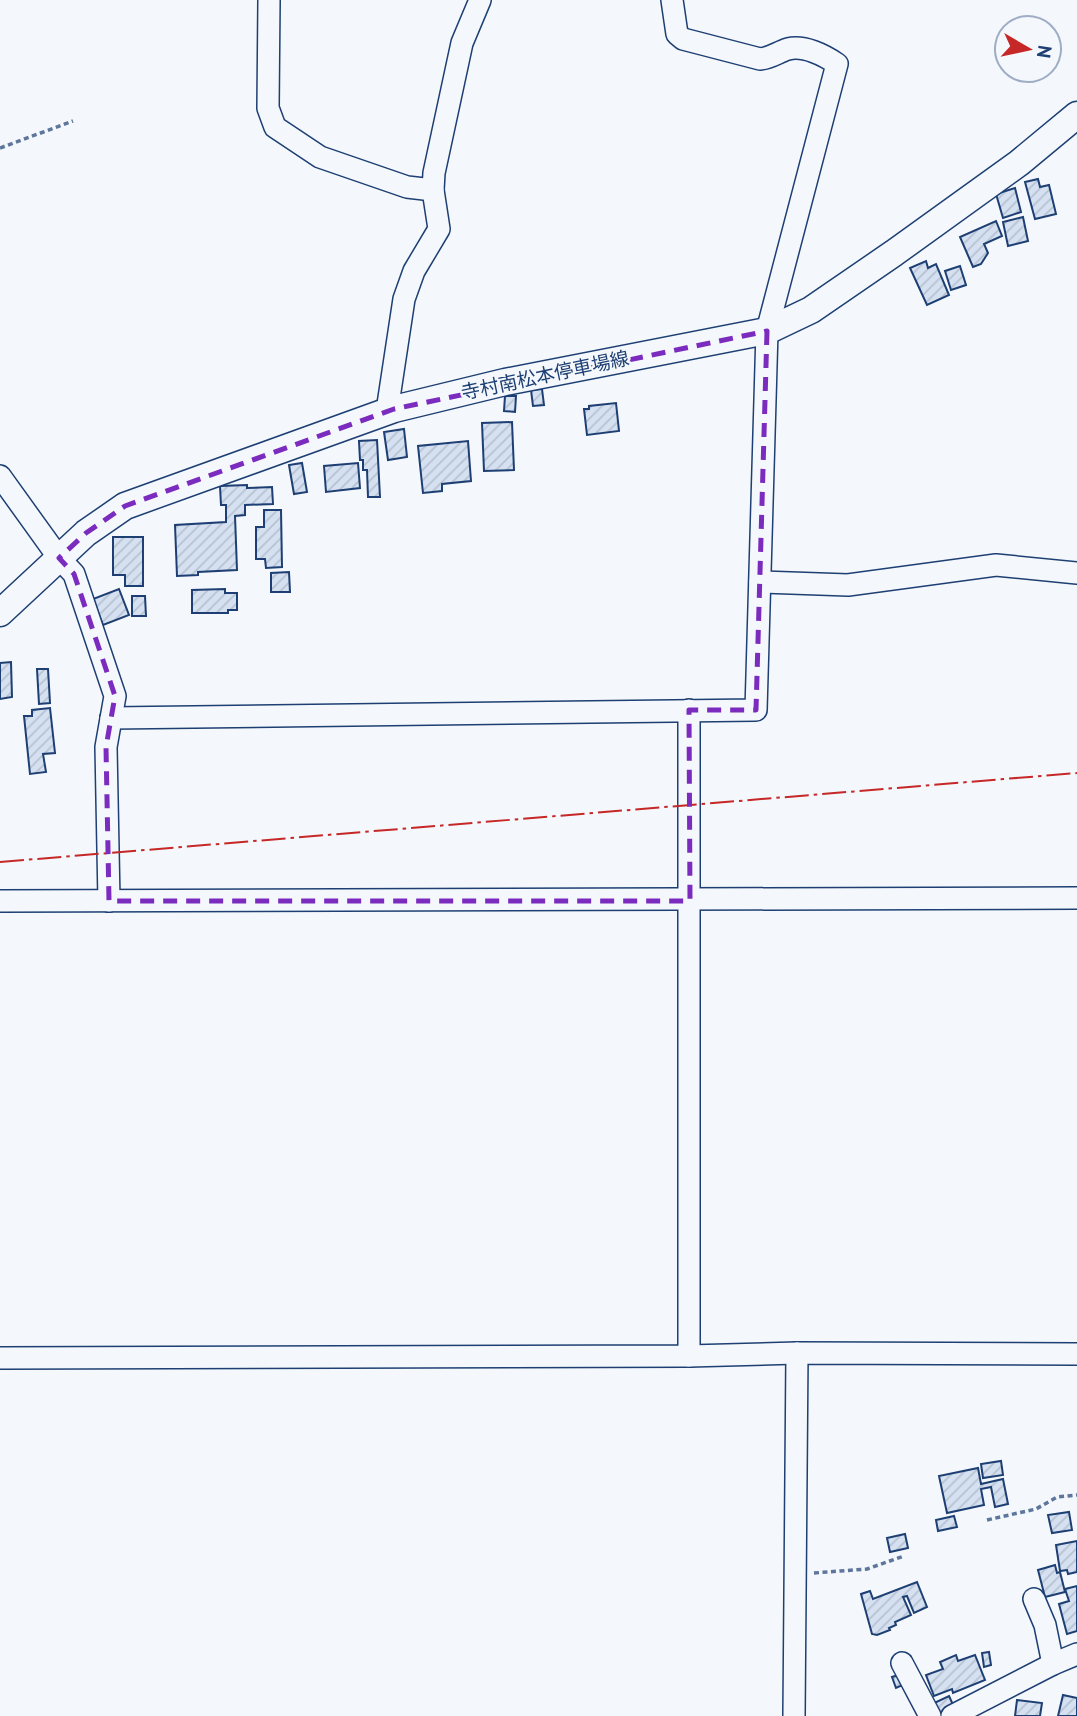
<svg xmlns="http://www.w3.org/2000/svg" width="1077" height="1716" font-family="'PT Sans','Noto Sans JP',sans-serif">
<defs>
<pattern id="building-hatch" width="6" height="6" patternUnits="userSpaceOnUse" patternTransform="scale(1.75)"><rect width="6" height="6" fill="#d5e0f0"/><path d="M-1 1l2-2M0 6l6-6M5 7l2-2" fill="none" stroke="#b6c1d1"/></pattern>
</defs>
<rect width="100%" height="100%" fill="#f4f7fb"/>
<g fill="url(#building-hatch)" stroke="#1d3f73" stroke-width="2">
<path d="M1038,179L1040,187L1049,185L1056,214L1035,219L1025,182Z"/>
<path d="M1015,188L1021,212L1003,218L996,194Z"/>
<path d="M1023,217L1028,241L1008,246L1003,222Z"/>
<path d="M996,221L1002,236L984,244L988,253L981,264L973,267L960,237Z"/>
<path d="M926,261L928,268L936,264L949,295L927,305L910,268Z"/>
<path d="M960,266L966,285L951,290L945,271Z"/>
<path d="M542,389L544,405L533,406L531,390Z"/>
<path d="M505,396H516L515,412L504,411Z"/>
<path d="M616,403L619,431L587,435L584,409H589V406Z"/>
<path d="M512,422L514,470L484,471L482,423Z"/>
<path d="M404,429L407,457L388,460L384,432Z"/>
<path d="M377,440L380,497H368L367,470H363V460H360L359,441Z"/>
<path d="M468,441L471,481L442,484V491L423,493L418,446Z"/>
<path d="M302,463L307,492L294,494L289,465Z"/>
<path d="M358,463L360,488L326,492L324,466Z"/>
<path d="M247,485V488L272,487L273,504L245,505V515L235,516L237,570L198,572V575L177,576L175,525L226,522V505H221L220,486Z"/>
<path d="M264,510H281L282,567L266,568L265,559H256V527H264Z"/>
<path d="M113,537H143V586H125V575H113Z"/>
<path d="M289,572L290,592H271V573Z"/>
<path d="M119,589L129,615L103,625L93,599Z"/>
<path d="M225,589V593H237V610H228V613H192V590Z"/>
<path d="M132,596H145L146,616H132Z"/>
<path d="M11,662L12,697L0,699V663Z"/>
<path d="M37,669H48L50,703L39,704Z"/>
<path d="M50,708L55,753L43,754L46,772L30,774L24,716H32V710Z"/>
<path d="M1001,1461L1003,1475L983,1478L981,1464Z"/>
<path d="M978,1468L981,1484L1003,1479L1008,1504L995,1507L991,1487L981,1489L984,1505L947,1513L939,1476Z"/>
<path d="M1069,1512L1072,1530L1052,1533L1048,1515Z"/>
<path d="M954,1516L957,1527L938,1531L936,1520Z"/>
<path d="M905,1534L908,1548L890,1552L887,1538Z"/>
<path d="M1077,1541V1572L1068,1574L1067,1570L1060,1571L1056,1545Z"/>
<path d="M1055,1565L1057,1573L1060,1572L1065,1592L1045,1597L1038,1570Z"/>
<path d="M917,1582L927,1607L914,1613L907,1596L903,1597L911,1615L895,1622L896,1625L889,1628L890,1630L877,1635L872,1634L861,1594L870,1591L873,1599Z"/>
<path d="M1077,1586V1631L1067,1634L1059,1604L1069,1601L1065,1589Z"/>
<path d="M989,1652L991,1665L984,1667L982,1653Z"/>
<path d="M956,1655L958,1661L975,1655L985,1680L953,1693L952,1689L934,1696L926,1675L943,1669L940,1662Z"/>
<path d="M902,1674L905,1684L896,1688L892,1677Z"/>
<path d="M1063,1695L1077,1698V1716H1058Z"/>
<path d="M949,1696L954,1707L935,1715L930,1705Z"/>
<path d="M1017,1700L1042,1703L1040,1716H1015Z"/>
</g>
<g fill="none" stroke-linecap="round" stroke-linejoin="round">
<g stroke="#1d3f73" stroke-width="24">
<g id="minor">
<path d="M269,0L268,108L275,127L320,157L407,187L433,190L434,173L462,43L480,0"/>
<path d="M387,411L404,299L414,271L439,229L433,190"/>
<path d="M0,476L59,558L74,574L115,696L106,747L109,901"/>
<path d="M760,582L848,585L996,565L1077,573"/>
<path d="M689,710V1356"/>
<path d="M111,718L756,710L767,331L837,64C824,55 804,45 788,49C778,52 771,58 760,59L683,39L677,34L672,0"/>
<path d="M0,901L1077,898"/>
<path d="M0,1358L689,1356L797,1353L1077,1354"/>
<path d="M1034,1599L1045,1625L1053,1664"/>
<path d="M902,1663L930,1716"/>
<path d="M794,1716L797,1353"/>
<path d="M952,1716L1053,1664L1077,1654"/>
</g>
</g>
<g stroke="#1d3f73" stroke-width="29">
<path id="major" d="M0,613L86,533L125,506L394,409L505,382L767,331L811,310L894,253L1019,163L1077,115"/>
</g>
<g stroke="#5e769c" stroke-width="3.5" stroke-dasharray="5 3.5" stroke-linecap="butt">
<path d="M0,148L73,121"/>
<path d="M987,1520L1036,1509L1057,1497L1077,1495"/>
<path d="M814,1573L867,1569L904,1556"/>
</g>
<use href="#minor" stroke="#f4f7fb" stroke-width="21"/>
<use href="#major" stroke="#f4f7fb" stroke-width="26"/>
<path stroke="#c62828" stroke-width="2" stroke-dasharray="24 5 3.5 5" stroke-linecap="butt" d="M0,862L1077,773"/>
</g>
<path fill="none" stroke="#7b2cbf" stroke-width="5" stroke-dasharray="14 9" stroke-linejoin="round" d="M767,331L756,710H689L690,901H109L106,747L115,696L74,574L59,558L86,533L125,506L394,409Z"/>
<g text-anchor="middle" stroke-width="5" stroke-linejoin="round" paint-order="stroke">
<g font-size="19" fill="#1d3f73" stroke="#f4f7fb">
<text transform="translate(545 375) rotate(-12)" y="7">寺村南松本停車場線</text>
</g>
</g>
<g transform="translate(1028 49) rotate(99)"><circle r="33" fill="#f4f7fb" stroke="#9eadc5" stroke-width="2"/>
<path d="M0-5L12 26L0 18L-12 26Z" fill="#c62828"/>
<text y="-10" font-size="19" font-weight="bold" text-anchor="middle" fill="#1d3f73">N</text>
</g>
</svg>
